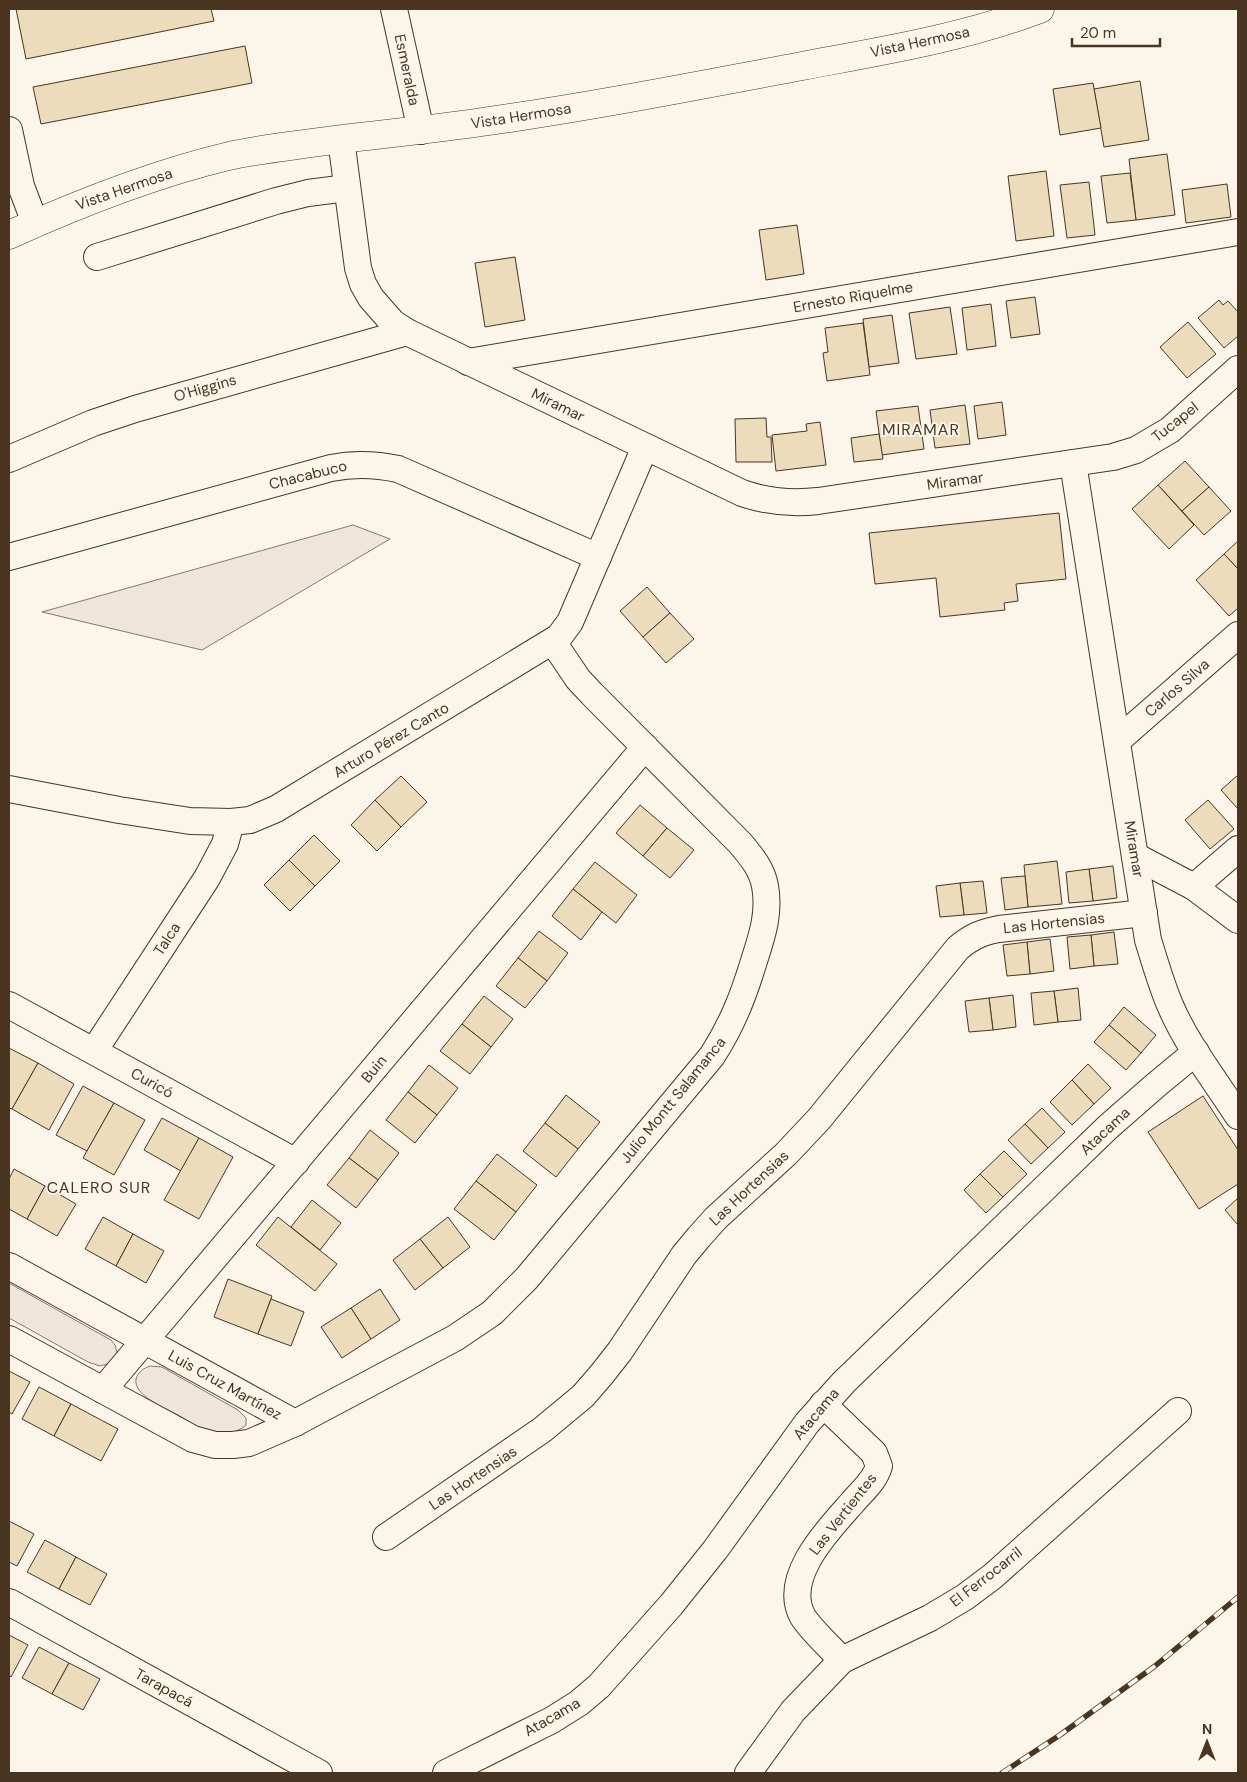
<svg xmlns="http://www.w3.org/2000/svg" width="1247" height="1782" font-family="'DM Sans',sans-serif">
<rect width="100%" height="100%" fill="#fbf6e9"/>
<g fill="#ede6d9" stroke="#887966">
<path d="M353,525L390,539L202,650L42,612Z"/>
<path d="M9,1283L111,1340L115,1345L117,1353L111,1363L100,1366L88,1362L9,1318Z"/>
<path d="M150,1366L162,1367L238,1410L246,1418V1425C239,1432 227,1434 217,1433C204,1432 189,1421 178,1415C166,1408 133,1396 136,1379C138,1372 144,1368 150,1366Z"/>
</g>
<g fill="#ecdcbc" stroke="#4a3520">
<path d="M16,9H211L214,21L26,59Z"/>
<path d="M245,46L252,83L41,124L33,87Z"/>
<path d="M1140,81L1149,140L1104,147L1094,89Z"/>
<path d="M1093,83L1101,128L1060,135L1053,89Z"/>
<path d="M1167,154L1175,215L1136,220L1129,159Z"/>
<path d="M1046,171L1054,236L1016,241L1008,176Z"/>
<path d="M1130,173L1136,220L1107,223L1101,176Z"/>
<path d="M1089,182L1095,235L1067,238L1060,185Z"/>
<path d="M1227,184L1231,217L1186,223L1182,190Z"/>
<path d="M797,225L804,274L766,280L759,230Z"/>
<path d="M515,257L525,320L485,327L475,263Z"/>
<path d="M1035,297L1040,334L1011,338L1006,301Z"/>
<path d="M1219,300L1223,305L1228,301L1238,312V336L1224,348L1198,318Z"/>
<path d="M991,304L996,346L967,350L962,308Z"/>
<path d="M950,307L957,354L916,359L909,313Z"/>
<path d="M892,315L899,363L869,367L863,319Z"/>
<path d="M1188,322L1216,354L1187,378L1160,347Z"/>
<path d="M863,323L870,375L827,381L823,353L828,352L825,328Z"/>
<path d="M1002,402L1006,435L978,439L974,406Z"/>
<path d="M965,405L970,444L935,448L930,410Z"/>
<path d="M918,406L924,449L882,455L876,411Z"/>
<path d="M766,418L767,437H771L772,462H736L735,419Z"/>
<path d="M820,422L826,465L776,471L772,435L807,431L806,424Z"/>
<path d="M879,434L883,459L854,462L851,438Z"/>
<path d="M1185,461L1209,487L1182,511L1158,485Z"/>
<path d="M1158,485L1194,525L1169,549L1132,509Z"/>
<path d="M1209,487L1231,511L1204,535L1182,511Z"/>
<path d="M1059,513L1066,579L1016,584L1018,601L1004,603L1005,610L940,617L936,578L875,584L869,533Z"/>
<path d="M1238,541V569L1224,554Z"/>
<path d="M1224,554L1238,569V608L1229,616L1196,580Z"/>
<path d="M647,587L670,613L643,637L620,611Z"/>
<path d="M670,613L694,639L666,663L643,637Z"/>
<path d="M1238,775V809L1221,790Z"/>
<path d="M401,776L427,802L401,827L375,800Z"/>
<path d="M375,800L401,827L377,851L351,825Z"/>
<path d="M1208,800L1234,829L1210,849L1185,820Z"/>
<path d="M640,805L667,828L643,856L616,833Z"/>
<path d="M667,828L694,850L670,878L643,856Z"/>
<path d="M314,835L340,861L315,886L289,860Z"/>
<path d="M289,860L315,886L290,911L264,885Z"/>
<path d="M1057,861L1062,904L1028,907L1024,865Z"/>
<path d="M595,862L637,895L616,923L573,889Z"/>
<path d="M1113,866L1117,898L1093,901L1089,869Z"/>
<path d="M1089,869L1093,901L1069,903L1066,872Z"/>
<path d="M1025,876L1028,907L1005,910L1001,878Z"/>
<path d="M983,881L987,913L964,915L960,883Z"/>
<path d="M960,883L964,915L940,917L936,886Z"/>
<path d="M573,889L602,912L581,940L552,916Z"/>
<path d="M539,931L568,953L547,981L518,958Z"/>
<path d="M1114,932L1118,964L1094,966L1091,935Z"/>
<path d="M1091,935L1094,966L1070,969L1067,937Z"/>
<path d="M1050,939L1054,971L1030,974L1027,942Z"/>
<path d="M1027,942L1030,974L1007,976L1003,945Z"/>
<path d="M518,958L547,981L525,1008L496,986Z"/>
<path d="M1078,988L1081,1020L1058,1022L1054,991Z"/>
<path d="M1054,991L1058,1022L1034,1025L1031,993Z"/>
<path d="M1013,995L1016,1027L993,1030L989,998Z"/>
<path d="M484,996L513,1019L491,1047L462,1024Z"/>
<path d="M989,998L993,1030L969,1032L965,1001Z"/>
<path d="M1124,1007L1156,1035L1141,1053L1109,1025Z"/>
<path d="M462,1024L491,1047L470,1074L440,1051Z"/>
<path d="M1109,1025L1141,1053L1126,1070L1094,1042Z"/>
<path d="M9,1048L38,1063L12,1109L9,1108Z"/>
<path d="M38,1063L74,1084L49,1130L12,1109Z"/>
<path d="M1088,1064L1111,1088L1094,1104L1072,1080Z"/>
<path d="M429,1065L458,1088L437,1115L408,1092Z"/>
<path d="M1072,1080L1094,1104L1072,1125L1050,1102Z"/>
<path d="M83,1086L114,1103L87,1151L56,1135Z"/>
<path d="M408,1092L437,1115L415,1143L386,1120Z"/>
<path d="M566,1095L600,1122L578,1149L545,1123Z"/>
<path d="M1203,1096L1238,1150V1184L1199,1209L1148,1132Z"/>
<path d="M114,1103L145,1120L114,1175L83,1158Z"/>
<path d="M1042,1108L1065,1132L1048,1148L1025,1124Z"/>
<path d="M162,1118L199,1138L181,1171L144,1150Z"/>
<path d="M545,1123L578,1149L556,1177L523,1151Z"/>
<path d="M1025,1124L1048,1148L1031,1164L1008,1140Z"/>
<path d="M370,1130L399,1153L378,1180L349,1158Z"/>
<path d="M199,1138L233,1157L199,1219L164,1200Z"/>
<path d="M1004,1151L1027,1174L1003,1197L980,1174Z"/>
<path d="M497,1154L537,1185L516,1212L476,1181Z"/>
<path d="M349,1158L378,1180L356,1208L327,1185Z"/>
<path d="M14,1169L45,1186L27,1219L9,1209V1179Z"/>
<path d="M980,1174L1003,1197L986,1213L964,1190Z"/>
<path d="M476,1181L516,1212L494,1240L454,1209Z"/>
<path d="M45,1186L76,1204L57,1236L27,1219Z"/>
<path d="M1238,1198V1225L1225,1210Z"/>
<path d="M312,1200L341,1223L320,1250L291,1227Z"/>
<path d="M103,1217L133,1234L116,1266L85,1249Z"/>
<path d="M278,1217L337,1264L315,1291L256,1245Z"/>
<path d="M448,1217L470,1247L443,1268L420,1239Z"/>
<path d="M133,1234L164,1251L146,1283L116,1266Z"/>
<path d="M420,1239L443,1268L415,1290L393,1260Z"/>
<path d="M228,1279L272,1296L258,1334L214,1317Z"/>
<path d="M380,1289L400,1320L371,1339L351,1308Z"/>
<path d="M271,1299L304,1312L291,1346L258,1334Z"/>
<path d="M351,1308L371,1339L342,1358L321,1327Z"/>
<path d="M9,1371L30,1382L12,1414L9,1412Z"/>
<path d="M39,1387L71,1404L54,1436L22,1419Z"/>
<path d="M71,1404L118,1429L101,1461L54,1436Z"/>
<path d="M9,1521L34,1534L17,1566L9,1562Z"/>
<path d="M45,1540L76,1557L59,1589L27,1572Z"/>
<path d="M76,1557L107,1574L90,1605L59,1589Z"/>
<path d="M9,1635L28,1645L11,1677L9,1675Z"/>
<path d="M39,1647L69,1663L52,1694L22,1678Z"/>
<path d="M69,1663L100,1679L83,1710L52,1694Z"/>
</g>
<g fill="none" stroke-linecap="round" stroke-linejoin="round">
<g stroke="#4a3520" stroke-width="28">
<g id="street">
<path d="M394,9L421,131"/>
<path d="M9,130L21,186L35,223"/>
<path d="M341,139L358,268L363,284L371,298L393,323L407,332L742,493C768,502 792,504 818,501L1113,457L1136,450L1170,430L1238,369"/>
<path d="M97,257L276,201L308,193L347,188"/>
<path d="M468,362L1238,232"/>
<path d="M9,459L93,423L135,409L407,332"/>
<path d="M1073,463L1148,940C1155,962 1161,984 1170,1005C1187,1045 1215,1080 1238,1116"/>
<path d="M9,557L331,468C355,463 375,464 398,469L598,557"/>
<path d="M1117,741L1238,635"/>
<path d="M9,789L119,810L190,821L231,822L250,820L276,809L559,637L570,622L645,447"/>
<path d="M1135,856L1194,887L1238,920"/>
<path d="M1194,887L1238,849"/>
<path d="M9,1005L296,1162"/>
<path d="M94,1051L207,878L225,844L231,822"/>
<path d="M9,1266L295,1423"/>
<path d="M9,1339L193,1439L215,1445H233L249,1443L295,1423L455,1338L492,1313L527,1278L712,1056C732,1025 743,997 754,961C762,936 770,913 765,886C762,869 751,856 740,843L592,694L578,679L553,642"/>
<path d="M103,1390L645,747"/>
<path d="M823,1404L874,1453L879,1466C875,1481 861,1492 852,1503C828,1530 781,1578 803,1617C812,1631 830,1647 842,1660"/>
<path d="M386,1537L542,1430L583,1396L602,1374L620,1351L684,1255L699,1237L716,1218L786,1154L819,1119L958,948C971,937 982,932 999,929L1144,913"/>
<path d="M9,1602L319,1773"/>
<path d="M446,1773L552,1720L579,1703L599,1686L671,1605L715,1550L807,1423L844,1382L1108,1127L1156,1085L1196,1052"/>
<path d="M748,1773L793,1711L842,1660L930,1618L965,1597L993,1576L1178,1411"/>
</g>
</g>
<g stroke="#4a3520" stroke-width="29">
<path id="secondary" d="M9,235C80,203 153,174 229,156C251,151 274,148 297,145C359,136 421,131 482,122C589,107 695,86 802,66C882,51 963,38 1040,9"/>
</g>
<use href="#street" stroke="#fbf6e9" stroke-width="26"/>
<use href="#secondary" stroke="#fbf6e9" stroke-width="28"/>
<g stroke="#4a3520" stroke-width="5.5">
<path id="rail" d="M1002,1773L1060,1735L1155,1666L1238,1597"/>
</g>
<use href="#rail" stroke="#fbf6e9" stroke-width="4" stroke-dasharray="11" stroke-linecap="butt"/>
</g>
<g text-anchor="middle" stroke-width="4" stroke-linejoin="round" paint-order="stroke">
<g font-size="15" fill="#4a3520" stroke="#fbf6e9">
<text transform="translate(920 42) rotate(-12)" y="5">Vista Hermosa</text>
<text transform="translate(407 70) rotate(78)" y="5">Esmeralda</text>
<text transform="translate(521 116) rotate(-9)" y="5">Vista Hermosa</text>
<text transform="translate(124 189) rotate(-19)" y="5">Vista Hermosa</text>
<text transform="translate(853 297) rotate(-10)" y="5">Ernesto Riquelme</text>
<text transform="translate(205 388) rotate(-16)" y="5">O'Higgins</text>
<text transform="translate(558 405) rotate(26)" y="5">Miramar</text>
<text transform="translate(1175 422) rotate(-38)" y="5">Tucapel</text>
<text transform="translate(308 475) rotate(-14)" y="5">Chacabuco</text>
<text transform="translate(955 481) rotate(-8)" y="5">Miramar</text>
<text transform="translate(1177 688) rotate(-41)" y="5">Carlos Silva</text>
<text transform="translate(391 740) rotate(-31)" y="5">Arturo Pérez Canto</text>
<text transform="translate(1134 849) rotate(81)" y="5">Miramar</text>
<text transform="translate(1054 923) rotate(-6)" y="5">Las Hortensias</text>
<text transform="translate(167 939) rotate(-57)" y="5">Talca</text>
<text transform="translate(374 1069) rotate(-50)" y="5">Buin</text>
<text transform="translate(152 1083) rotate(29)" y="5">Curicó</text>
<text transform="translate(673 1100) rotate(-51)" y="5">Julio Montt Salamanca</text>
<text transform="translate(1105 1131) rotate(-43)" y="5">Atacama</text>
<text transform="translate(749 1188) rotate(-43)" y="5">Las Hortensias</text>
<text transform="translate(225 1385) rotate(29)" y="5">Luis Cruz Martínez</text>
<text transform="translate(816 1414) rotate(-50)" y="5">Atacama</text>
<text transform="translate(473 1478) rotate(-34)" y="5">Las Hortensias</text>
<text transform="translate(843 1514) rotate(-52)" y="5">Las Vertientes</text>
<text transform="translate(986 1577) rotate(-38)" y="5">El Ferrocarril</text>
<text transform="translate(164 1688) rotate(29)" y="5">Tarapacá</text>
<text transform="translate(552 1717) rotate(-30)" y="5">Atacama</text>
</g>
<g font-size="16" letter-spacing="1" fill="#4a3520" stroke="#fbf6e9">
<text x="921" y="435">MIRAMAR</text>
<text x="99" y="1193">CALERO SUR</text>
</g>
</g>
<rect width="1247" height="1782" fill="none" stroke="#4a3520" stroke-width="20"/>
<g transform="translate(1207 1742)" stroke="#fbf6e9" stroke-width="4" paint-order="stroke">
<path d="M0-4L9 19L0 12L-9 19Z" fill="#4a3520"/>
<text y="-8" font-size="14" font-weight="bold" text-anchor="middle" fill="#4a3520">N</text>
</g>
<path d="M1072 38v8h88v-8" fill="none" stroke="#4a3520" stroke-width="2.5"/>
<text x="1080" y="38" font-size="15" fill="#4a3520" stroke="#fbf6e9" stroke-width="4" paint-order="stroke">20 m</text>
</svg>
